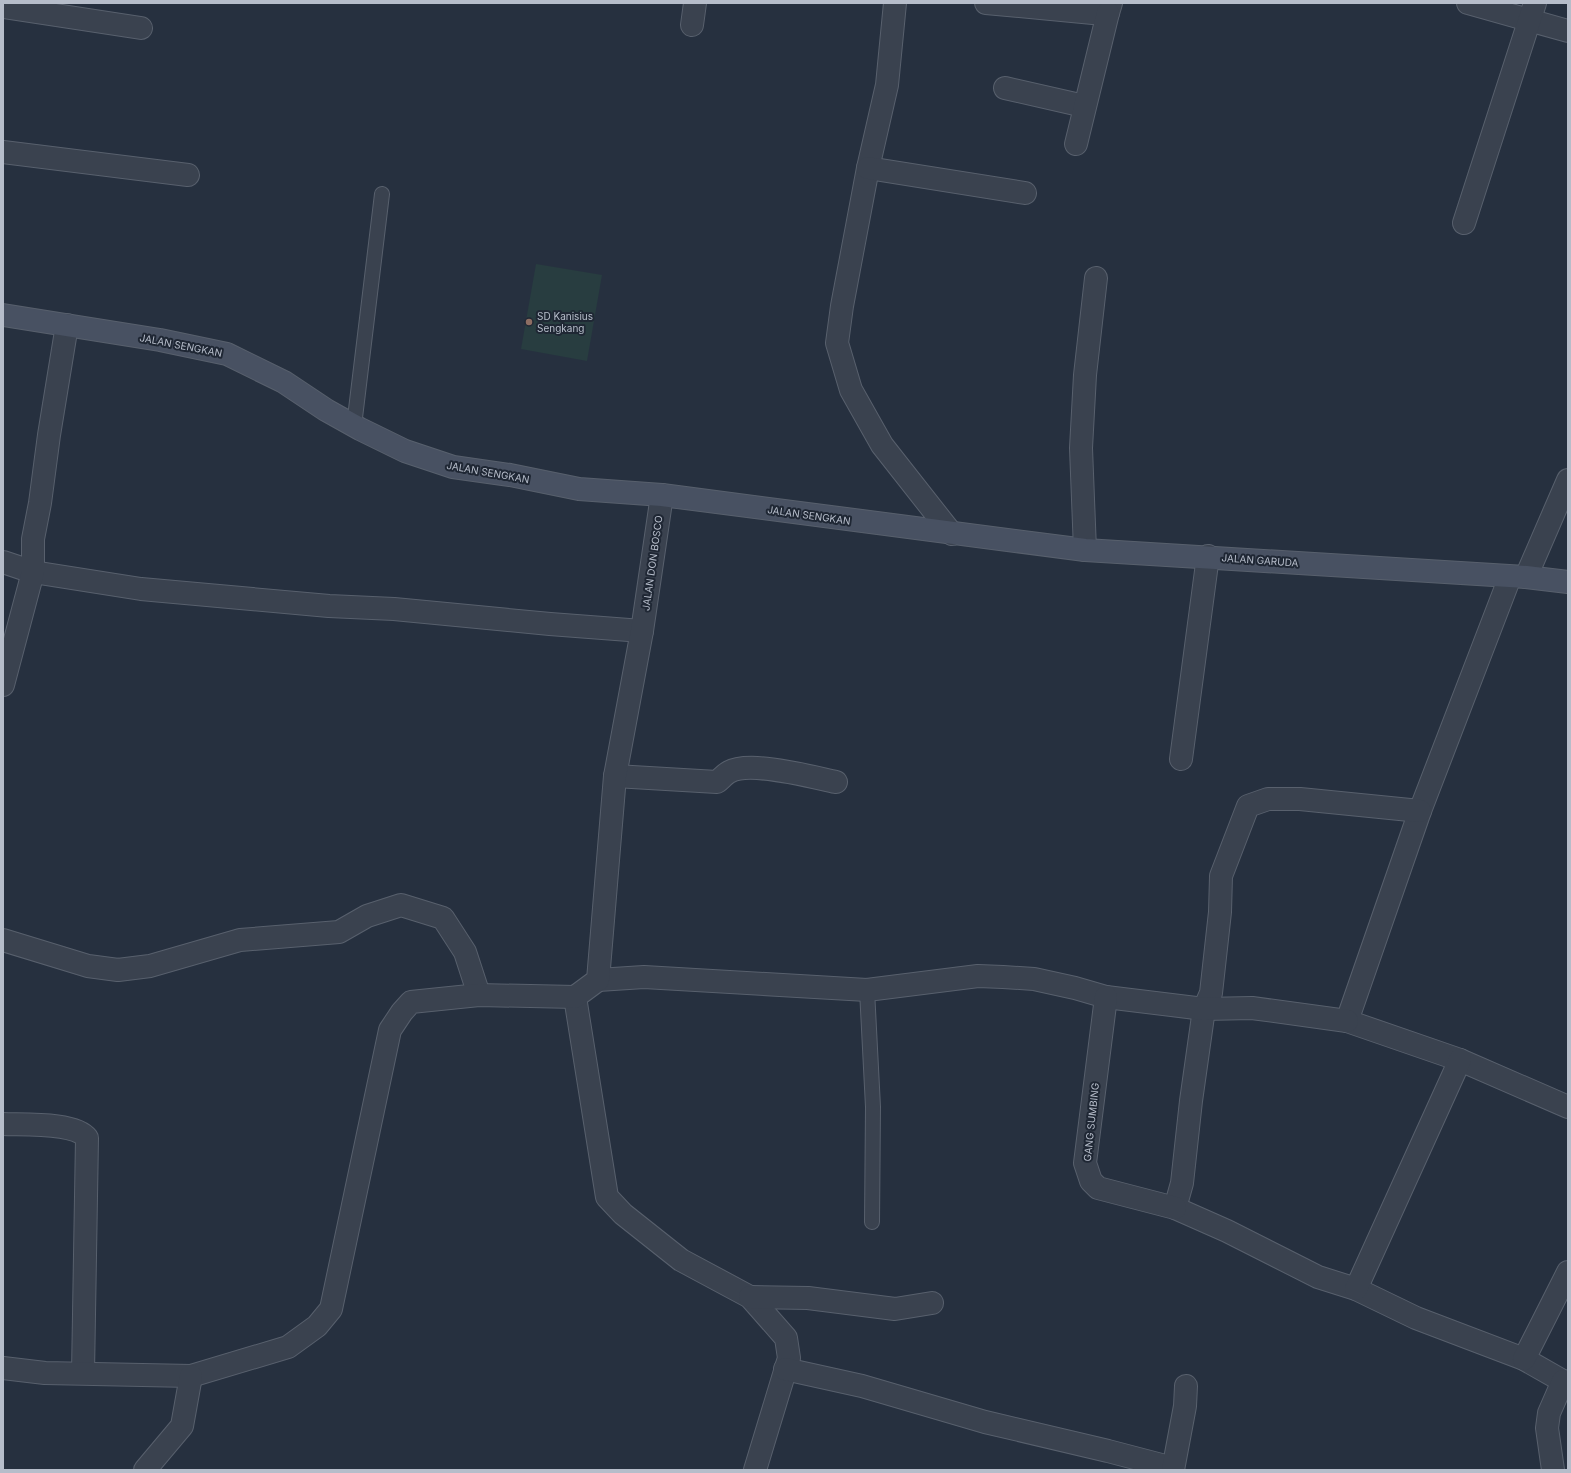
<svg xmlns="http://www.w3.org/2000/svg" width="1571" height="1473" font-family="Inter,sans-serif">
<rect width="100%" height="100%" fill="#26303f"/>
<path fill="#283d40" d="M536,264L602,275L587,361L521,349Z"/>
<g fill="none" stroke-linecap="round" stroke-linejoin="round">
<g stroke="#58606d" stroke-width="16">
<g id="lane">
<path d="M354,426L382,194"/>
<path d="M867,990L873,1107L872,1222"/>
</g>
</g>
<g stroke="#58606d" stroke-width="24">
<g id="street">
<path d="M895,3L887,85L868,168L842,306L837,343L851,390L882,445L952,534"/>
<path d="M986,3L1093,13H1108L1111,3"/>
<path d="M1468,3L1568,31"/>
<path d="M3,7L141,28"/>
<path d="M692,25L695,3"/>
<path d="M1005,88L1084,106"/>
<path d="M1076,144L1108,13"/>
<path d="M3,152L188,175"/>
<path d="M868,168L1025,193"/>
<path d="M1464,223L1535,3"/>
<path d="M1085,550L1081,448L1085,375L1096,278"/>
<path d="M3,562L33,572L141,589L329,606L394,609L550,624L642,631"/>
<path d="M1510,577L1420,811L1347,1021L1460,1060L1568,1107"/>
<path d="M1526,577L1568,480"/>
<path d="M3,685L33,572V539L40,503L49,435L67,325"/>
<path d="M1181,759L1208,556"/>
<path d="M615,776L717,782C721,779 725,774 729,772C750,760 812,777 836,782"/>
<path d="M1420,811L1300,799H1268L1248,806L1221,876L1220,912L1211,993L1204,1009L1191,1101L1182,1183L1175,1208L1227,1231L1318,1277L1356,1289L1416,1318L1524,1359L1568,1384"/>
<path d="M3,940L88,966L118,970L150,966L240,940L339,932L367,916L401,905L443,918L465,952L479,995"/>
<path d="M598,980L644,977L867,990L978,976L1003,977L1034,979L1075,988L1106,997L1204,1009L1252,1008L1347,1021"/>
<path d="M575,997L607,1197L623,1214L681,1260L750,1297L786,1338L789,1358L755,1470"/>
<path d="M1106,997L1085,1163L1091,1181L1098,1188L1175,1208"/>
<path d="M3,1124C23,1125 75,1122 87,1138L83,1373"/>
<path d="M1356,1289L1460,1060"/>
<path d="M750,1297L808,1298L895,1309L932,1303"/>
<path d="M1524,1359L1568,1272"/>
<path d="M3,1368L45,1373L191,1376L288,1347L317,1326L331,1309L390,1030L402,1012L411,1002L479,995L575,997L598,980L615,776L642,631L662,495"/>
<path d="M785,1369L862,1386L985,1422L1108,1451L1173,1468"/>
<path d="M145,1470L182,1426L191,1376"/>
<path d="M1173,1470L1185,1406L1186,1386"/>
<path d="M1553,1470L1547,1428L1549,1413L1563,1381"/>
</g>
</g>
<g stroke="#58606d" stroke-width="24">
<path id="secondary" d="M3,315L160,340L227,354L284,382L326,410L360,429L405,451L453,467L510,475L579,489L662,495L1085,550L1526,577L1568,582"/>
</g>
<use href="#lane" stroke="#3a424f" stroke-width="14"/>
<use href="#street" stroke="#3a424f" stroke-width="22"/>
<use href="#secondary" stroke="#485162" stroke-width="22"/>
</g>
<circle fill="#8d6e63" stroke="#1f2734" stroke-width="1.5" cx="529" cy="322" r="4"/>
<g text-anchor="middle" stroke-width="4" stroke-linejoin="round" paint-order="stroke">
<g font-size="10" fill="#b6bdca" stroke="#1f2734" text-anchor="start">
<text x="537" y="320">SD Kanisius<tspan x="537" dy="12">Sengkang</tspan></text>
</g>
<g font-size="10" fill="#b6bdca" stroke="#1f2734">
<text transform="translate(181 345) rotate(11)" y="4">JALAN SENGKAN</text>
<text transform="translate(488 472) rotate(10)" y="4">JALAN SENGKAN</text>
<text transform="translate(809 515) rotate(8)" y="4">JALAN SENGKAN</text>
<text transform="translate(1260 560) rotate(4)" y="4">JALAN GARUDA</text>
<text transform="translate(652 563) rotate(-82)" y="4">JALAN DON BOSCO</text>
<text transform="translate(1091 1122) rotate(-84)" y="4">GANG SUMBING</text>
</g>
</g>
<rect width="1571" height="1473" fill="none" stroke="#b6bdca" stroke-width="8"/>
</svg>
